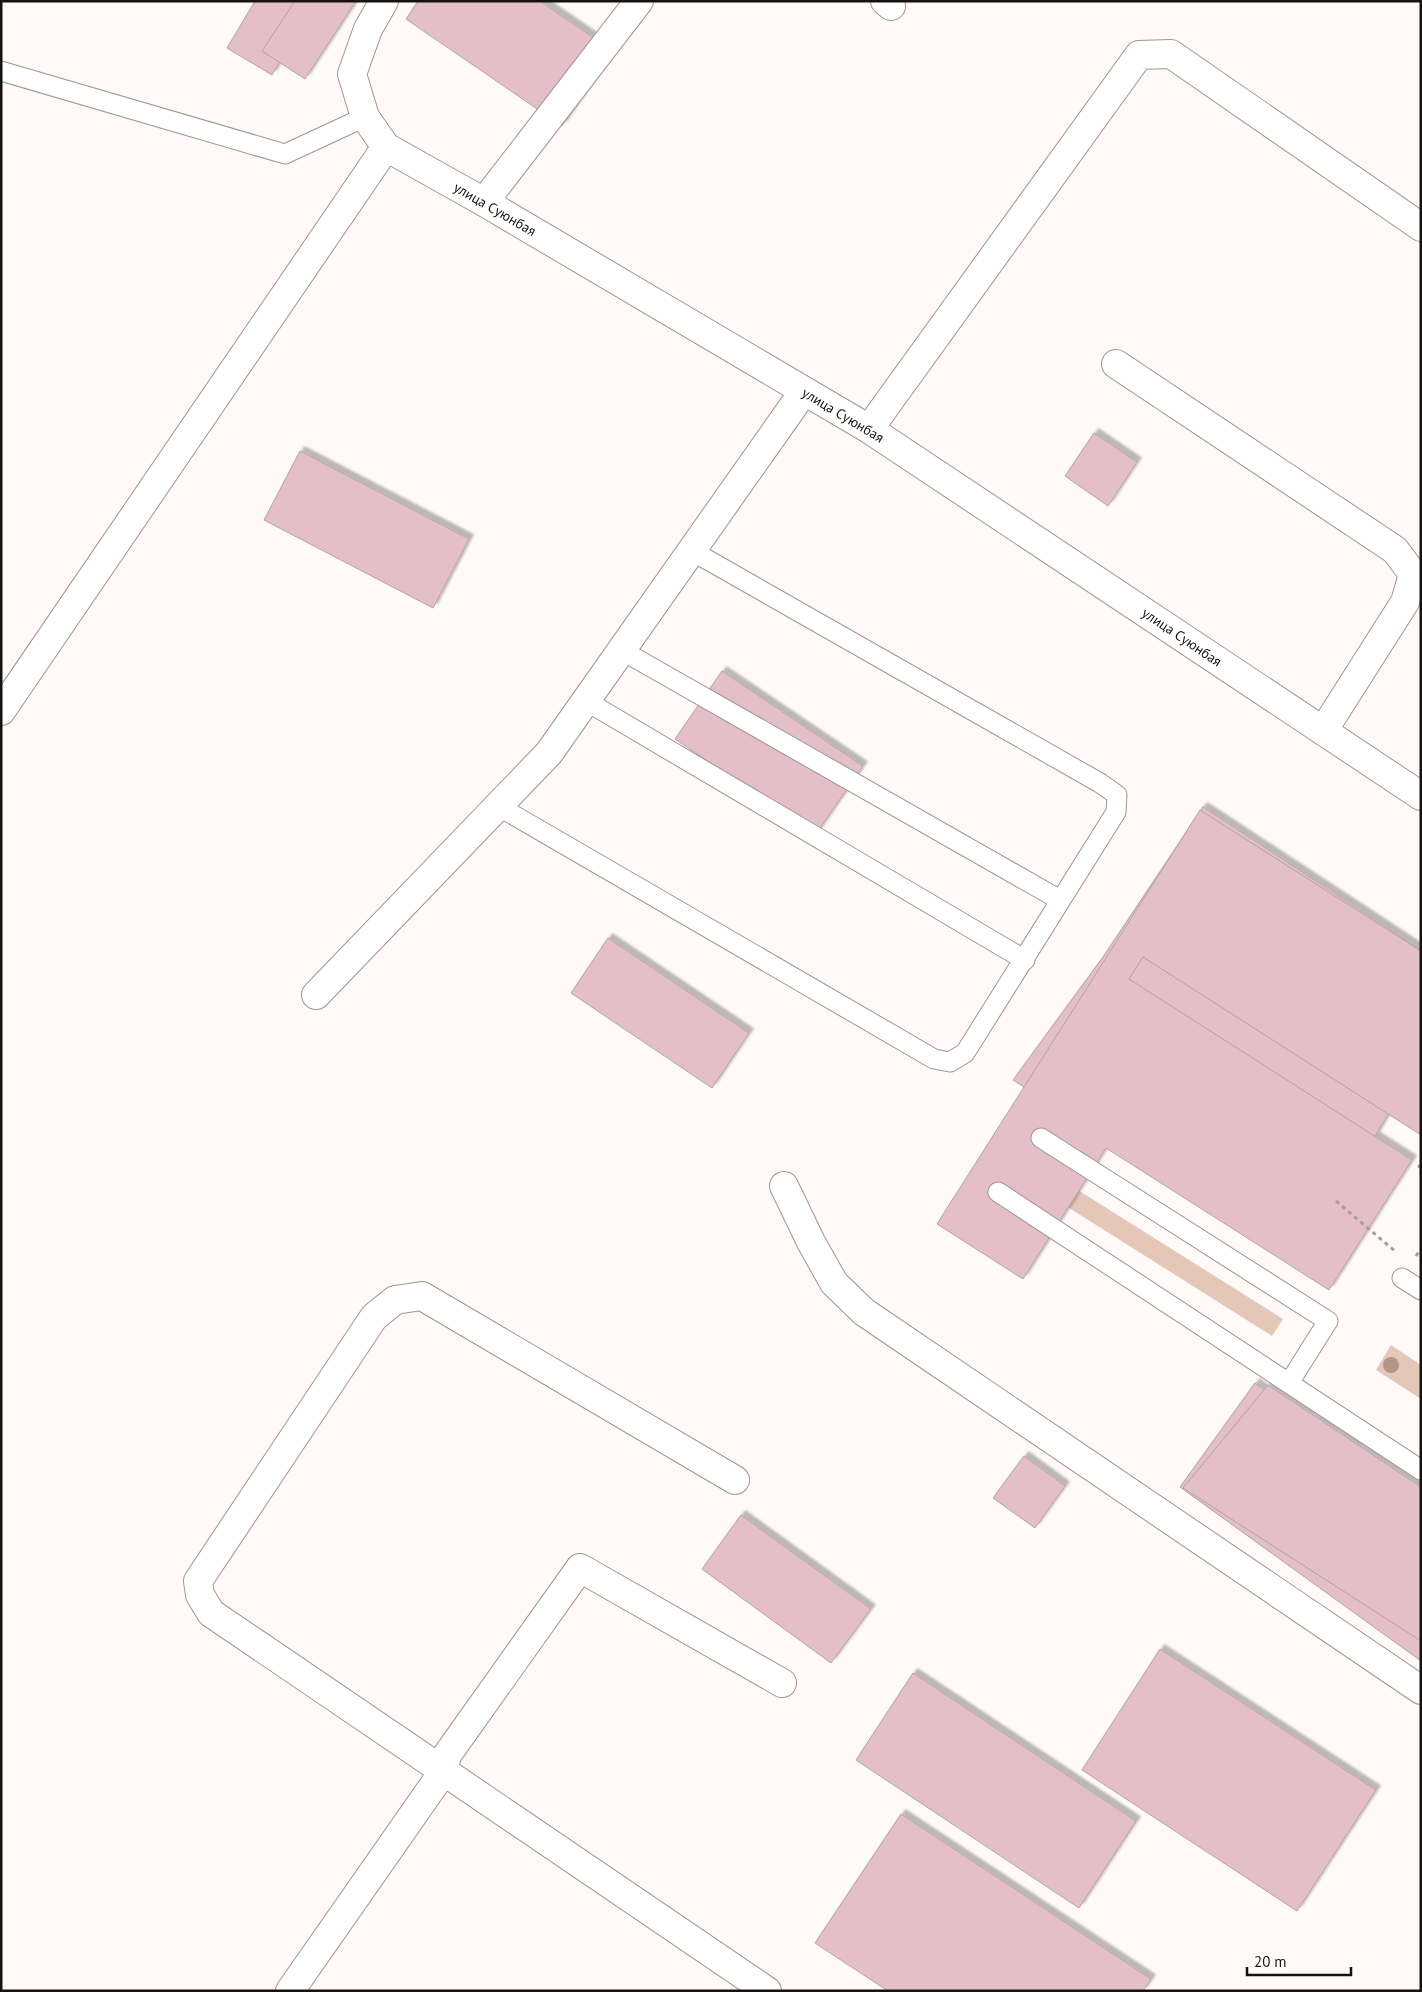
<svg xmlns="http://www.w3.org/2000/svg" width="1422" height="1992" font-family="'PT Sans',sans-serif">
<defs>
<filter id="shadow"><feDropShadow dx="4.5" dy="-4.5" stdDeviation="1" flood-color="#0004"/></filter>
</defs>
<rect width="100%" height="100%" fill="#fff9f7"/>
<g fill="#e5c7b7">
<path d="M1046,1170L1283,1319L1272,1336L1036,1187Z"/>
<path d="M1391,1345L1421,1365V1399L1376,1370Z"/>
</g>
<g fill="#e4bec9" stroke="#b1a4a7" filter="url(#shadow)">
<path d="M255,1H316L272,75L227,48Z"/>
<path d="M295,1H356L305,79L262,51Z"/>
<path d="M418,1H540L613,51L562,126L406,19Z"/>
<path d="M1094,433L1137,462L1108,506L1065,476Z"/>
<path d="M300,451L469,539L433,608L264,520Z"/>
<path d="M722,671L863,766L816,834L675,739Z"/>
<path d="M1203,807L1421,950V1069L1394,1105L1299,1261L1013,1080L1103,957Z"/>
<path d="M1200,810L1421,951V1135L1143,957L1129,979L1412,1160L1329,1290L1106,1148L1023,1279L937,1224Z"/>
<path d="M608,938L749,1033L712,1088L571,993Z"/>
<path d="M1255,1383L1421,1502V1661L1180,1487Z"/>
<path d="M1268,1385L1421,1487V1641L1183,1488Z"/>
<path d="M1024,1456L1065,1486L1035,1528L993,1498Z"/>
<path d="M741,1515L871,1609L831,1663L702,1569Z"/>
<path d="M1160,1649L1376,1790L1297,1911L1082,1770Z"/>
<path d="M913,1673L1136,1821L1079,1908L856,1760Z"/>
<path d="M901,1814L1151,1979L1143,1991H888L815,1943Z"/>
</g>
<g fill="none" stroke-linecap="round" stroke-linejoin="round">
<g stroke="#a0958f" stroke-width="21">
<g id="lane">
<path d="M1,71L285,154L365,117"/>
<path d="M621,650L1060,900"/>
<path d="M586,701L1025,960"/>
<path d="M498,806L934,1059L950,1062L965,1053L1116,812L1117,795L1100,783L692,551"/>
<path d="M1041,1138L1328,1321L1289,1383"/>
<path d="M998,1192L1421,1470"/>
<path d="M1402,1278L1421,1290"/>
</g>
</g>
<g stroke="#a0958f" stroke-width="30">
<g id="street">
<path d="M384,1L368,29L352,74L365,117L386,147L484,202L869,429L1421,796"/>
<path d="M885,1L891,6"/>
<path d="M484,202L639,1"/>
<path d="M1116,364L1395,550L1413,574L1405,602L1323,731"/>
<path d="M869,429L1139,55L1171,54L1421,227"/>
<path d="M1,711L386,147"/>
<path d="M316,995L549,753L804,391"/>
<path d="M784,1186L811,1242L834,1283L864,1312L1421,1690"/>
<path d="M735,1480L422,1296L395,1300L374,1317L198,1581L200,1595L211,1613L767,1991"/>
<path d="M290,1991L443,1772L447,1755L580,1568L782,1683"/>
</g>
</g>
<g stroke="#a49f9d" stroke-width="3" stroke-dasharray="4 4" stroke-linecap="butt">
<path d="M1421,1166H1419L1421,1174"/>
<path d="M1336,1201L1396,1252"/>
<path d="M1416,1256L1421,1249"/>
</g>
<use href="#lane" stroke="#fff" stroke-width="19"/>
<use href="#street" stroke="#fff" stroke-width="28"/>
</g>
<circle fill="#b19585" cx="1391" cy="1365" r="8"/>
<g text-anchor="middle" stroke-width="4" stroke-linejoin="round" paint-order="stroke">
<g font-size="14" fill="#161210" stroke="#fff">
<text transform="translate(495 209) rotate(30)" y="5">улица Суюнбая</text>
<text transform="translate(843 415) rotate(31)" y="5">улица Суюнбая</text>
<text transform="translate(1182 637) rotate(34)" y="5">улица Суюнбая</text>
</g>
</g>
<rect width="1422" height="1992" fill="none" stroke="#161210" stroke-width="5"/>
<path d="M1247 1967v8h104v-8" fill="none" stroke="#161210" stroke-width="2.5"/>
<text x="1254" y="1967" font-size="15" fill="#161210" stroke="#ffffff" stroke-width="4" paint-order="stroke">20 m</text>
</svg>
